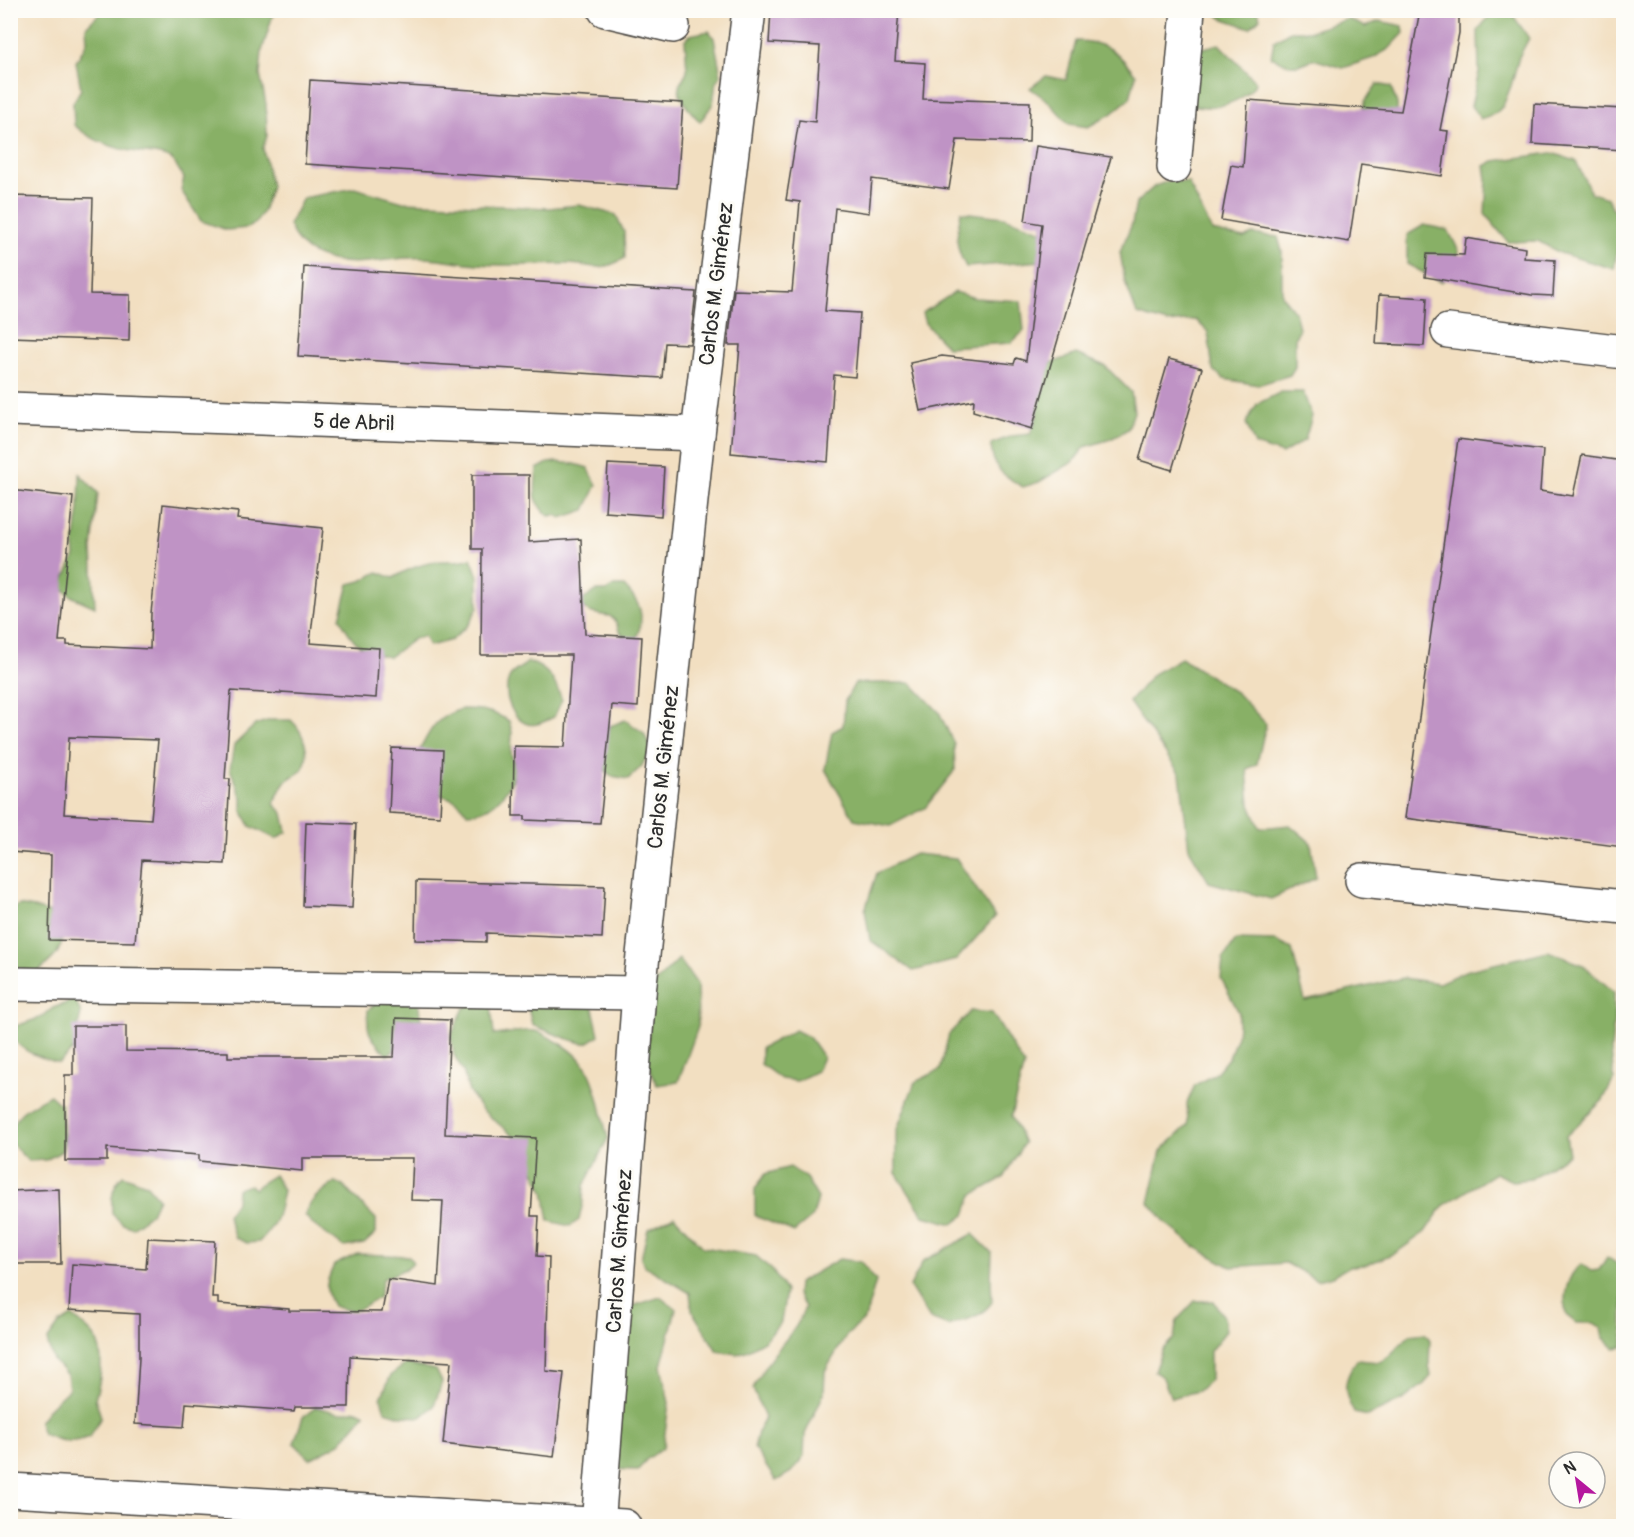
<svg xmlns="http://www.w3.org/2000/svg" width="1634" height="1537" font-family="Pangolin,sans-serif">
<rect width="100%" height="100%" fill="#fdfcf7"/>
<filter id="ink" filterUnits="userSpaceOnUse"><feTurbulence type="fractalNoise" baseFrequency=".0167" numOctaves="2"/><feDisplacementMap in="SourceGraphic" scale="12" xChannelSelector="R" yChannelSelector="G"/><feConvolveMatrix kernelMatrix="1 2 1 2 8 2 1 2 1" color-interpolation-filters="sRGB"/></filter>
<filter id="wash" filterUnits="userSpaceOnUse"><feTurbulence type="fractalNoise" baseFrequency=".008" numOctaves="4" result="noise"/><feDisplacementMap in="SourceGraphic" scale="24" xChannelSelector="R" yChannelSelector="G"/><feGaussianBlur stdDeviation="1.35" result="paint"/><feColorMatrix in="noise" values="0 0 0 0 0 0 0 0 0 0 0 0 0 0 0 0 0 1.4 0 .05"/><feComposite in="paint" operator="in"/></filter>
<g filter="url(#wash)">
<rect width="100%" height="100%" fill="#f2dfc1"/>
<g fill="#88b066" stroke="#5a6e48" stroke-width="1.5">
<path d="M143,10L274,11L262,51L260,75L266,104L267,136L263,148L271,186L264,209L256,223L247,228L227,230L201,221L181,190L184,178C180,172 176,163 170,159C161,153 148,154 138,152C114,149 92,141 74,125L73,103L81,89L76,62L87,42L86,27L101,12Z"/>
<path d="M1214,11H1258L1260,18L1250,28L1221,18Z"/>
<path d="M1493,12L1512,14L1529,38L1519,57L1511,86L1503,106L1496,113L1481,119L1471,106L1479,72L1478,30Z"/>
<path d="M1348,19L1365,27L1379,21L1403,26L1404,33L1389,49L1373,58L1343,68L1313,59C1294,69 1290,66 1271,57L1274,41L1290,31H1311Z"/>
<path d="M709,31L714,38L721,75L716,82L713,104L700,122L687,107L680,95L679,86L687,71L685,40L690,35Z"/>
<path d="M1076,41C1107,41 1119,53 1136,75L1130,98L1111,114L1088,127L1069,124L1048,101L1030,88L1046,76L1066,80Z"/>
<path d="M1219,44L1256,82C1247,101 1217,110 1197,106C1188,104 1177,93 1168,88L1180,54Z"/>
<path d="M1377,84L1391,87L1397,104L1398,130L1361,118L1366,100Z"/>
<path d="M1552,153L1576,161L1591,193L1608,198L1621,228L1614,269L1560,253L1538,241L1508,242L1485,214L1487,179L1485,166L1494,161Z"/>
<path d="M1169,181L1188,182L1212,231L1244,238L1252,234L1278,237L1282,251V296L1295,312L1299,328L1295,339V367L1290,375L1258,385L1224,379L1213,370L1208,332L1196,320L1167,323L1137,314L1125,282L1120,252L1132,224L1136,203L1155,186Z"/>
<path d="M355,188L403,202L549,208L579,205L616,215L624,232L625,258C595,275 592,263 563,264C535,265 506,266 477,264C459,263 441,258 423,258C386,256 356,271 319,256C302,249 296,241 289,225L303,198Z"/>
<path d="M961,212L1004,217L1060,237L1054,260L966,267C954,245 956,236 961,212Z"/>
<path d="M1424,225L1448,230L1459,251L1453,273L1441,282L1407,264V235Z"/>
<path d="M955,292L975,298L1021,301L1024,331L1011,343L947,347L925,323L922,313Z"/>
<path d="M1076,354L1105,366L1131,392L1134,412L1128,429L1111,439L1085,447L1073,462L1039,482L1023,487C1003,475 992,469 991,444L1012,436L1030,434L1037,416L1038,368Z"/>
<path d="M1281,392H1303L1312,416L1305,440L1282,454L1255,445L1246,423L1257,404Z"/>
<path d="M557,462L575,464L588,468L597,485L585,510L561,518L556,515L549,516C531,500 535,491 537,469L548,463Z"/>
<path d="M80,474L98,493L92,549L95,607L71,596L61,587L75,556L74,546L79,509Z"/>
<path d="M471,558L478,576V607L469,624L452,640L429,646L424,636L414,639L389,657C362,653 352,642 340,618L349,584L361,581L378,572L393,578C407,569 426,562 443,561C454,561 461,562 471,558Z"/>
<path d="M614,586H624C641,603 646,616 636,639L629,642L619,631L616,622L610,616C598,614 586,615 580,602L596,591H606Z"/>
<path d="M1181,658L1237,693L1266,724L1257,764L1247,769L1250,805L1260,828L1290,825L1311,843L1316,878L1271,899L1209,882L1189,849L1180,774L1129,702L1153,674Z"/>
<path d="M528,662C549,668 555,681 562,700L554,717C549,719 543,723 537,724C514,730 497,689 513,673C517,669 524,666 528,662Z"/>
<path d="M855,683H911L939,712L954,744L955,770L925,808L890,826L854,819L825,769L832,732L843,726L845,701Z"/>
<path d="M462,709C480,709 493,711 509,721L512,732L511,754L517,770C508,792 493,813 467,813C460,800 450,798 437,794L417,755C430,731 434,717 462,709Z"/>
<path d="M270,720H291C303,731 314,757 300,772C295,776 289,777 284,783C280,789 277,797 274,804L283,813L287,832L276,839L250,826L242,810V798L230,769L234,745L255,725Z"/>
<path d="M625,720L644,733L651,750L641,767L628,779L611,776L600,764L610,726Z"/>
<path d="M915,854L956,858L995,917L956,960L913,971L870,940L865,910L877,873Z"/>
<path d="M19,905C35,908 52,911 66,922C61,952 59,955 36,973L11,966V909Z"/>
<path d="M1236,940L1276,941L1292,949L1305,1001L1403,978L1439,983L1465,971L1548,951L1583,965L1614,992V1019L1611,1050L1614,1079L1603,1100L1566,1136L1569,1154L1531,1179L1512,1181L1495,1173L1443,1206L1425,1232L1397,1252L1366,1265L1350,1266L1333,1276L1317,1280L1286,1263L1231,1267L1195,1247L1168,1225L1149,1203L1161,1151L1188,1125L1187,1103L1195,1085L1215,1074L1229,1057L1237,1036L1239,1013L1221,978L1223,959Z"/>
<path d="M679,959L697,984L698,1027L678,1082L657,1085L646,1059L654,984Z"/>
<path d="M390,990L418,1001L421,1021L416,1039L387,1055C371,1037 366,1036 368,1010Z"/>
<path d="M75,1000L81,1013L73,1050L59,1063C40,1057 13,1051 10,1028L42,1017L53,1008Z"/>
<path d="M482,1000L491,1004L494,1035C505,1034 526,1029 535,1031C542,1032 550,1038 556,1041C599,1063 596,1097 608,1138L584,1186L583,1202L579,1220L570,1226L549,1221L544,1191L524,1151L513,1136L481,1109L469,1092L463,1071L454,1055L451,1036L464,1008Z"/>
<path d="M527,1004H592L599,1035C595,1038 590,1042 586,1043C580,1045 539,1028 532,1024Z"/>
<path d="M971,1011L992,1013L1024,1065L1011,1116L1024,1143L1003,1178L972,1195L965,1215L953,1224L924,1216L896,1173V1132L915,1082L940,1070L949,1034Z"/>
<path d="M795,1030L809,1037L823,1057L817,1071L797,1081L781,1079L761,1064V1048Z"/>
<path d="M50,1095L61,1105L64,1140L62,1151L46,1160L28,1161L11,1143C10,1113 27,1108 50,1095Z"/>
<path d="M790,1167L806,1178L818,1198L813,1216L794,1232L755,1216V1189L765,1174Z"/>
<path d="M123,1175L146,1184L158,1198L151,1213L133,1228L123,1224L112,1214C111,1198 112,1186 123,1175Z"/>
<path d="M274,1175L283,1190C278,1216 278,1222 259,1242L247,1243L235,1238L227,1215L236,1202L237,1189L250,1185L254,1189L264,1181Z"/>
<path d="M335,1183L342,1185L376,1219V1233L364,1244L344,1247L312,1224L305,1215C310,1200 321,1191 335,1183Z"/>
<path d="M674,1216L703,1247L756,1256L772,1270L786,1291L781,1322L764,1341L746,1351L737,1354L717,1351L692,1311L690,1293L645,1266L641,1258L648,1229Z"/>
<path d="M973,1234L992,1253L991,1280L992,1302C980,1319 966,1318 948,1326L930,1319L910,1287L923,1261Z"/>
<path d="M357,1254L409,1256L413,1263L405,1269L383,1279L379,1297C361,1310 355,1314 333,1306C323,1288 326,1283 334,1265Z"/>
<path d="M1607,1257L1623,1268V1347L1614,1348L1603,1337L1601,1328L1594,1323H1576L1566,1315C1563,1297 1566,1276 1581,1264L1591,1271L1599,1270Z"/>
<path d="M839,1259L861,1262L876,1281L865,1319L846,1336L825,1371L824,1393L805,1434L804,1456L793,1471L776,1481L754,1448L759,1428L765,1418L753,1389C762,1366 779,1349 794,1329C799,1323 802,1314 805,1307L797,1294L798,1283Z"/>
<path d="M660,1297L676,1309L661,1366L669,1403L663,1448L646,1460L638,1470L605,1469L620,1325L633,1306Z"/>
<path d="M1195,1301H1214L1224,1317L1226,1331L1210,1351V1380L1198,1391L1171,1398L1163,1378L1154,1371L1162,1350L1174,1338L1177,1320Z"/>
<path d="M72,1316C79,1322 88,1329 94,1336C105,1351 101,1382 95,1398L101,1417L90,1437C70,1444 62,1442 43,1434L39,1422L50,1407L69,1389L67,1375L53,1360L47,1341L59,1324Z"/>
<path d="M1425,1333L1430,1340L1429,1365L1431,1376L1424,1384L1404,1399L1368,1416L1354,1413C1342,1391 1343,1380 1357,1360L1380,1362L1388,1357L1410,1335Z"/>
<path d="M406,1364L436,1370L442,1382L434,1406L421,1417L401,1416L385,1411L381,1398L391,1375Z"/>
<path d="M316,1407L339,1413L357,1410L365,1414L340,1443L310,1459L294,1443L303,1417Z"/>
</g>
<g id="blocks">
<g fill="#bf93c5" fill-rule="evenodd">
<path d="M771,10H899L895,61L925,63L923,99L1030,102L1029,142L957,140L949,189L872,179L869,213L835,208L825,311L860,313L855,377L834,375L828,462L731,453L740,345H728L734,290L792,292L800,202L786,200L799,120L815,122L820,46L769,43Z"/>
<path d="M1420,10H1459V33L1440,130L1448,131L1442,176L1361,164L1349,242L1221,220L1231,165L1243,167L1248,100L1401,111Z"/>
<path d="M310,80L683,103L677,188L305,164Z"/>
<path d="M1534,104L1623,109V150L1532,144Z"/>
<path d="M1036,146L1111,157L1032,429L973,411L974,400L920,411L910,363L942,356L1014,364L1016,358L1026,361L1042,224L1025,221Z"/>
<path d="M10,196L93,198L90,294L130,295L129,341L10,337Z"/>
<path d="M1466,238L1525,248L1524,258L1555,260L1553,296L1532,295L1425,277L1427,254L1464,255Z"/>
<path d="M304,267L696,292L690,344L665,343L662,378L298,356Z"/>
<path d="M1379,295L1427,298L1424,346L1376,344Z"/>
<path d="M1169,359L1202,368L1172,470L1139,460Z"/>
<path d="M1458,439L1543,450L1540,491L1573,496L1582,455L1623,461V847L1405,818Z"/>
<path d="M608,464L664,467L661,516L605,512Z"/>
<path d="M472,475H529V542L581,539L585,634L642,637L638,707L612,705L600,823L525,820V816H513L514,746L565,747L571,655H481L482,549H472Z"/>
<path d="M10,490L73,497L59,641H67V645L150,649L151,613L163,504L238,512L237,519L323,528L310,643L379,648L376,698L281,692V694L231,691L225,779H230L225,864L142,860L135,942L49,940L51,855L10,852ZM69,737L158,740L151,819L64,814Z"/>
<path d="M392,748L443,750L440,816L389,813Z"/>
<path d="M306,822L356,824L352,908L303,906Z"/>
<path d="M416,881L605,886L602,938L486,933V942L415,940Z"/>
<path d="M396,1018L450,1020L445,1134L536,1138L531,1216H539L537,1256L549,1257L546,1371L564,1373L554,1457L443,1444L451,1362L350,1356L349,1407H295L294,1411L186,1403L184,1427L135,1424L139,1358V1314L69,1310L72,1264L146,1269L148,1238L215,1241L212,1298H218V1304L289,1309V1311L382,1312L388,1279L438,1286L443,1201L411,1200L413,1158H302V1171L199,1161V1155L107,1148V1161H65V1075H73V1026H126V1051L228,1052V1057H394Z"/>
<path d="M59,1189L61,1264H10V1191Z"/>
</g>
</g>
</g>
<g filter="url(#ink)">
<use href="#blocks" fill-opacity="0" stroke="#494642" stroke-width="1.5"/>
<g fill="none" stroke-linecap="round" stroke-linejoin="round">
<g stroke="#494642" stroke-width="36">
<g id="minor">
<path d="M605,10L673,26"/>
<path d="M1174,167L1188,10"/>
<path d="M1448,331L1624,352"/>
<path d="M10,409L698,434"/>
<path d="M1362,880L1624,907"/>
<path d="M10,984L639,993"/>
<path d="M10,1490L624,1526"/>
<path d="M598,1526L639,993L698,434L749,10"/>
</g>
</g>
<use href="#minor" stroke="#fff" stroke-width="33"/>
</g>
</g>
<g text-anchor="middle" stroke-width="6" stroke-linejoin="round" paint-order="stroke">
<g font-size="21" fill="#2b2b2b" stroke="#fdfcf7">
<text transform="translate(716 284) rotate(-83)" y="7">Carlos M. Giménez</text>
<text transform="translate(354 422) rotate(2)" y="7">5 de Abril</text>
<text transform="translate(663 767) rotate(-84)" y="7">Carlos M. Giménez</text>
<text transform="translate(619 1251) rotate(-86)" y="7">Carlos M. Giménez</text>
</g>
</g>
<rect width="1634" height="1537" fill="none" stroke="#fdfcf7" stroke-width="36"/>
<g transform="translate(1577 1480) rotate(330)"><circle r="28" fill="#fdfcf7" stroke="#a9a8a5" stroke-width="1.5"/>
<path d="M0-4.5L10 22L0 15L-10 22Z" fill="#b5179e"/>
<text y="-9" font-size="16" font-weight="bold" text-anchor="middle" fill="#2b2b2b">N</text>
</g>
</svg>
